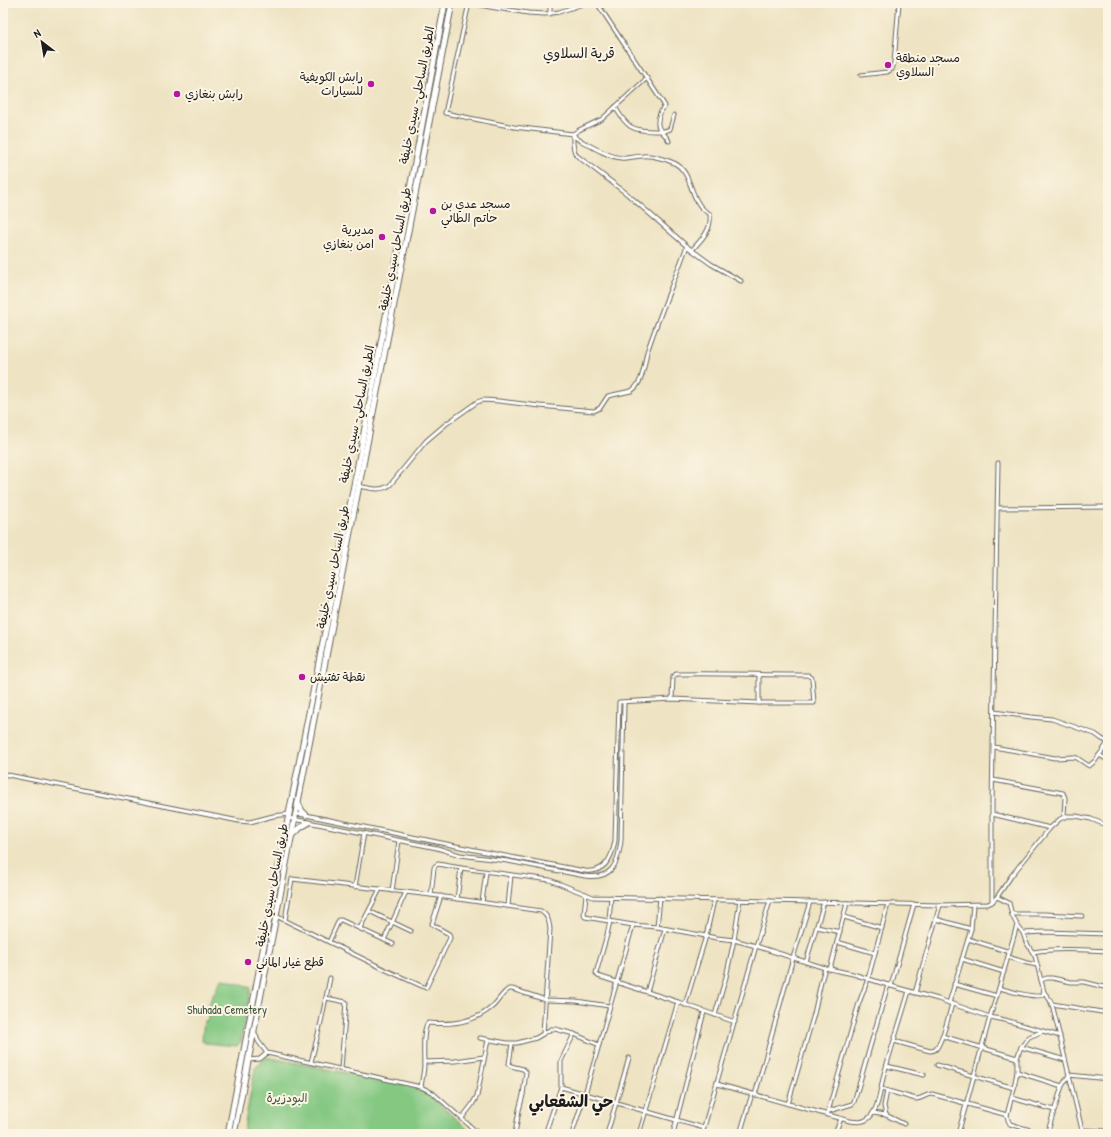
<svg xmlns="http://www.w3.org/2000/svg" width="1111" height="1137" font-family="'Patrick Hand','Playpen Sans Arabic',sans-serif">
<rect width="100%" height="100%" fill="#fcf5e5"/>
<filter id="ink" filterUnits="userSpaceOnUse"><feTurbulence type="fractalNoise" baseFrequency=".025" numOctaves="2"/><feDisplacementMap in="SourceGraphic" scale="8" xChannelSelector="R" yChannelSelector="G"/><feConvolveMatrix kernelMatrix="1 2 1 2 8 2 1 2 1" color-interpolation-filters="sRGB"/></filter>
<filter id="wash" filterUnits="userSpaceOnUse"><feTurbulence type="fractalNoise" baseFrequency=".012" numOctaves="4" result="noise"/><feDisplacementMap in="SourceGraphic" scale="16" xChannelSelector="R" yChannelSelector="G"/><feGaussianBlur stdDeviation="0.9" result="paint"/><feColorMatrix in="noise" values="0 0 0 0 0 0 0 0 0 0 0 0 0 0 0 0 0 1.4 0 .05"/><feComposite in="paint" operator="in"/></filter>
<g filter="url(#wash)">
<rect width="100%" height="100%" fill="#eee3c2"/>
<g fill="#84c882" stroke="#50724f">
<path d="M222,978L251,988L241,1042L237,1046L205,1043L202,1041L204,1021L208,1020V1005Z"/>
<path d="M266,1057L408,1085L427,1093L473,1134H243L255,1068Z"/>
</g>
</g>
<g filter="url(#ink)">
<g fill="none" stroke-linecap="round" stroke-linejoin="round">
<g stroke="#666256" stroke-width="5">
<g id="street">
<path d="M469,3L445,113L514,127L573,134L576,138C589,145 606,156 621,158C628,159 636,156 643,156C651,155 669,160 676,164C694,175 689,204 710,214C712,230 702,239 692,250"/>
<path d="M471,3L490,7L528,13L545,14L559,12L586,3"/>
<path d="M597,3L665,106C660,110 656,122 659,128C661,132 667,136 669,141"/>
<path d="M550,14V3"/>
<path d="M861,75L887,72L892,69L894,63L899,3"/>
<path d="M647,78L602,119L579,130L573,134C573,142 572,148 576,155L626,193L689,248L711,264L741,281"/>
<path d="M615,107C627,127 631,131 655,131C660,131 665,132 670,129L674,115"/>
<path d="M359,486C370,488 380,492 390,485L426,441L446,424L477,402L483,400L499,401L540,406L594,411L600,408L608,396L631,391C643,384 644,365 647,352C659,316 674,281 687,246"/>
<path d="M998,508L1108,507"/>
<path d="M759,703V675"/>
<path d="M994,712L1031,717L1052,719L1095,734L1102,739L1108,742"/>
<path d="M994,747L1055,758L1073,757L1077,758L1089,766L1095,761L1108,743"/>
<path d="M1099,755L1108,760"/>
<path d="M3,774L239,821L250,822L273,816L290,814"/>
<path d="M993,780L1063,793L1065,798L1064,817"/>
<path d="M295,814L306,815L485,852L585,871C605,873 612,858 615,841L619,702L672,699L759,703H814L812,678L808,675C764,675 720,673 676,674L673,677L672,699"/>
<path d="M992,814L1050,828"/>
<path d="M288,818L437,848L460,855L508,861L585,876C612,880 618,864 621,841L624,702"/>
<path d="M355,887L364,833"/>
<path d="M392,891L399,841"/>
<path d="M586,894L584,915L585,917L633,925L657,927L717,938L734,940L756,946L825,968L853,974L891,986L938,999L990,1017L1005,1020L1060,1036"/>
<path d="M431,895L434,868L435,866L438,864L461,868L550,880L593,897L940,905L988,904L992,902L997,897L1012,875L1050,828L1060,819L1067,816H1076L1091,819L1108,826"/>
<path d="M997,897L1009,903L1012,915L1017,925L1023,933L1026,942L1035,956L1044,992L1050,1000L1053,1008L1083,1134"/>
<path d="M457,899L461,868"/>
<path d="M482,902L486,872"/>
<path d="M992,902V805L998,463"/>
<path d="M508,906L511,875"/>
<path d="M369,911L411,931"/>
<path d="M1012,914H1044L1082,916"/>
<path d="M276,916L386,970L426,988L450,938L449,934L433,925L432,924L441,896"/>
<path d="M844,917L882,928"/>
<path d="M936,919L971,929"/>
<path d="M285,920L292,879L431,895L541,911C548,916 549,921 550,929L543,1034"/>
<path d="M609,921L611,897"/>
<path d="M610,921L607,935L596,973L598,976L678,1002L735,1022"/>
<path d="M657,927L660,898"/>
<path d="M817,927L840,932"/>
<path d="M360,928L380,889"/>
<path d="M1023,933L1045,932L1108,934"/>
<path d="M968,939L1010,952"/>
<path d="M384,940L406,892"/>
<path d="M329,942L339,920H341L393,944"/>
<path d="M837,942L875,953"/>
<path d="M1033,952C1058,948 1083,950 1108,951"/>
<path d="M1008,957L1027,963L1037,965"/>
<path d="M962,959L1004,972"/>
<path d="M806,962L824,902"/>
<path d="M830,969L847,903"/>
<path d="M1041,980L1047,978H1052L1071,982H1084L1108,988"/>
<path d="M954,984L997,996"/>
<path d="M891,986L914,904"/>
<path d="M999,988C1006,990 1036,999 1042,995C1043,994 1043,993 1044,992"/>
<path d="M647,992L665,929"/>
<path d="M915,993L940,905"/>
<path d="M326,998L346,1002L341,1069"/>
<path d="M949,1003L971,929L973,905"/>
<path d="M1052,1004L1108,1013"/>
<path d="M685,1005L706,936L714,900"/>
<path d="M715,1015L726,977L734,940L740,900"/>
<path d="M255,1033L258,1041L267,1053L421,1087L433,1093L479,1134"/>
<path d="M942,1036L1017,1058"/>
<path d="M480,1038L507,1043H517L536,1038L551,1029H555L574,1034L599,1045"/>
<path d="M894,1041L930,1051C933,1051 934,1051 936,1049C943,1041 949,1014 952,1004"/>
<path d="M512,1044L509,1064L511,1066L523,1069L526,1072L523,1095L519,1110L515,1134"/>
<path d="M1021,1047L1065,1060"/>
<path d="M248,1060L260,1059L267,1053"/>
<path d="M311,1062L321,1022L330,978"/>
<path d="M424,1062L455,1061L484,1057"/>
<path d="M937,1065L1014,1088"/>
<path d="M887,1066L924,1075"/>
<path d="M1017,1072L1062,1086"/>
<path d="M717,1084L850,1121C857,1122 864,1123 870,1117C879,1108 881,1086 884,1074C892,1046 901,1019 909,991"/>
<path d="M421,1087C422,1079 424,1072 424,1064C424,1054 422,1030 428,1023C450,1025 474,1023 492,1007C498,1002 502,993 509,989H512L546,1000L576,1001L609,1006"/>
<path d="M561,1087L704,1128"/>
<path d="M881,1089L916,1099C922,1099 926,1094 932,1094L1007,1115L1014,1088L1017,1072V1058L1021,1047L1029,1037L1043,1031"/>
<path d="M755,1095L793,958L810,902"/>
<path d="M1012,1098L1054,1110"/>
<path d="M788,1104L814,1014L821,982L825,968"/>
<path d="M829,1111L852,1104L854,1102L888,985"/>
<path d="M873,1113L886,1115L904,1124"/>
<path d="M827,1115L859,1003L868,979L888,904"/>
<path d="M886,1115L884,1106L887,1091"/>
<path d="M1007,1115L1008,1120L1010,1124L1044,1134"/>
<path d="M462,1118L472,1105L477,1096L488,1040"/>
<path d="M1082,1130L1108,1131"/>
<path d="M545,1134L561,1087V1061L574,1034"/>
<path d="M572,1134L585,1094L633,925"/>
<path d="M607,1134L629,1058"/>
<path d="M639,1134L678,1002"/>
<path d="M673,1134L704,1012"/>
<path d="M702,1134L756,946L770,901"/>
<path d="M740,1134L752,1094"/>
<path d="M817,1134L834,1133L838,1126L841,1119"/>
<path d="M958,1134L990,1017L999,988L1017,925"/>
<path d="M1047,1134L1062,1086L1069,1075L1108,1079"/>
</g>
</g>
<g stroke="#666256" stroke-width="7">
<g id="highway">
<path d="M298,803L302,811L306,815"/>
<path d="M292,836L300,828L308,823"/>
<path d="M228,1134L289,814L357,470L445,3"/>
<path d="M234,1134C307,757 380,380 452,3"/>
</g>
</g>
<use href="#street" stroke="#fff" stroke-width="3"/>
<use href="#highway" stroke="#fff" stroke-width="5"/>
</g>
</g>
<g fill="#b5179e" stroke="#fcf5e5" stroke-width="1.5">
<circle cx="888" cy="65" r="4"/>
<circle cx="371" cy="84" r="4"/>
<circle cx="177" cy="94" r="4"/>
<circle cx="433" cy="211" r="4"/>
<circle cx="382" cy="237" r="4"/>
<circle cx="302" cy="677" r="4"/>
<circle cx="248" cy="962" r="4"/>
</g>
<g text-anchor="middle" stroke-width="4" stroke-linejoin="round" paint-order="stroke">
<g font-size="12" fill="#1c1c1c" stroke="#fcf5e5" text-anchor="start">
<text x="896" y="62">مسجد منطقة<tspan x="896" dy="14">السلاوي</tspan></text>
<text x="363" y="81" text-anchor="end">رابش الكويفية<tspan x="363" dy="14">للسيارات</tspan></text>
<text x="185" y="98">رابش بنغازي</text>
<text x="441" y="208">مسجد عدي بن<tspan x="441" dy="14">حاتم الطائي</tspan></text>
<text x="374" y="234" text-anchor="end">مديرية<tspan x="374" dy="14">امن بنغازي</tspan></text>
<text x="310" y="681">نقطة تفتيش</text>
<text x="256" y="966">قطع غيار الماني</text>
</g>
<g font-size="12" fill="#1c1c1c" stroke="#fcf5e5">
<text transform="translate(417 95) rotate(-79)" y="4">الطريق الساحلي- سيدي خليفة</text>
<text transform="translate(395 249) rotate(-79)" y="4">طريق الساحل سيدي خليفة</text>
<text transform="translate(357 414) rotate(-79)" y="4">الطريق الساحلي- سيدي خليفة</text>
<text transform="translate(333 567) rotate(-79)" y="4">طريق الساحل سيدي خليفة</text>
<text transform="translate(272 885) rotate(-79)" y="4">طريق الساحل سيدي خليفة</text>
</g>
<g font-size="12" fill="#405840" stroke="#fcf5e5">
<text x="227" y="1014">Shuhada Cemetery</text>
<text x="287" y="1102">البودزيرة</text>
</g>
<g font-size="14" fill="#1c1c1c" stroke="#fcf5e5">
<text x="579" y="58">قرية السلاوي</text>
</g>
<g font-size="16" font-weight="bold" fill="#1c1c1c" stroke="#fcf5e5">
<text x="571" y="1107">حي الشقعابي</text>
</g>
</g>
<rect width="1111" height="1137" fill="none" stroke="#fcf5e5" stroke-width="16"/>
<g transform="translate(42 42) rotate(329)" stroke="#fcf5e5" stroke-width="3" paint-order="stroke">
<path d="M0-3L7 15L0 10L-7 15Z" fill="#1c1c1c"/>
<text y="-6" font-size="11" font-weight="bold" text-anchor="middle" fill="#1c1c1c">N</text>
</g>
</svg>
